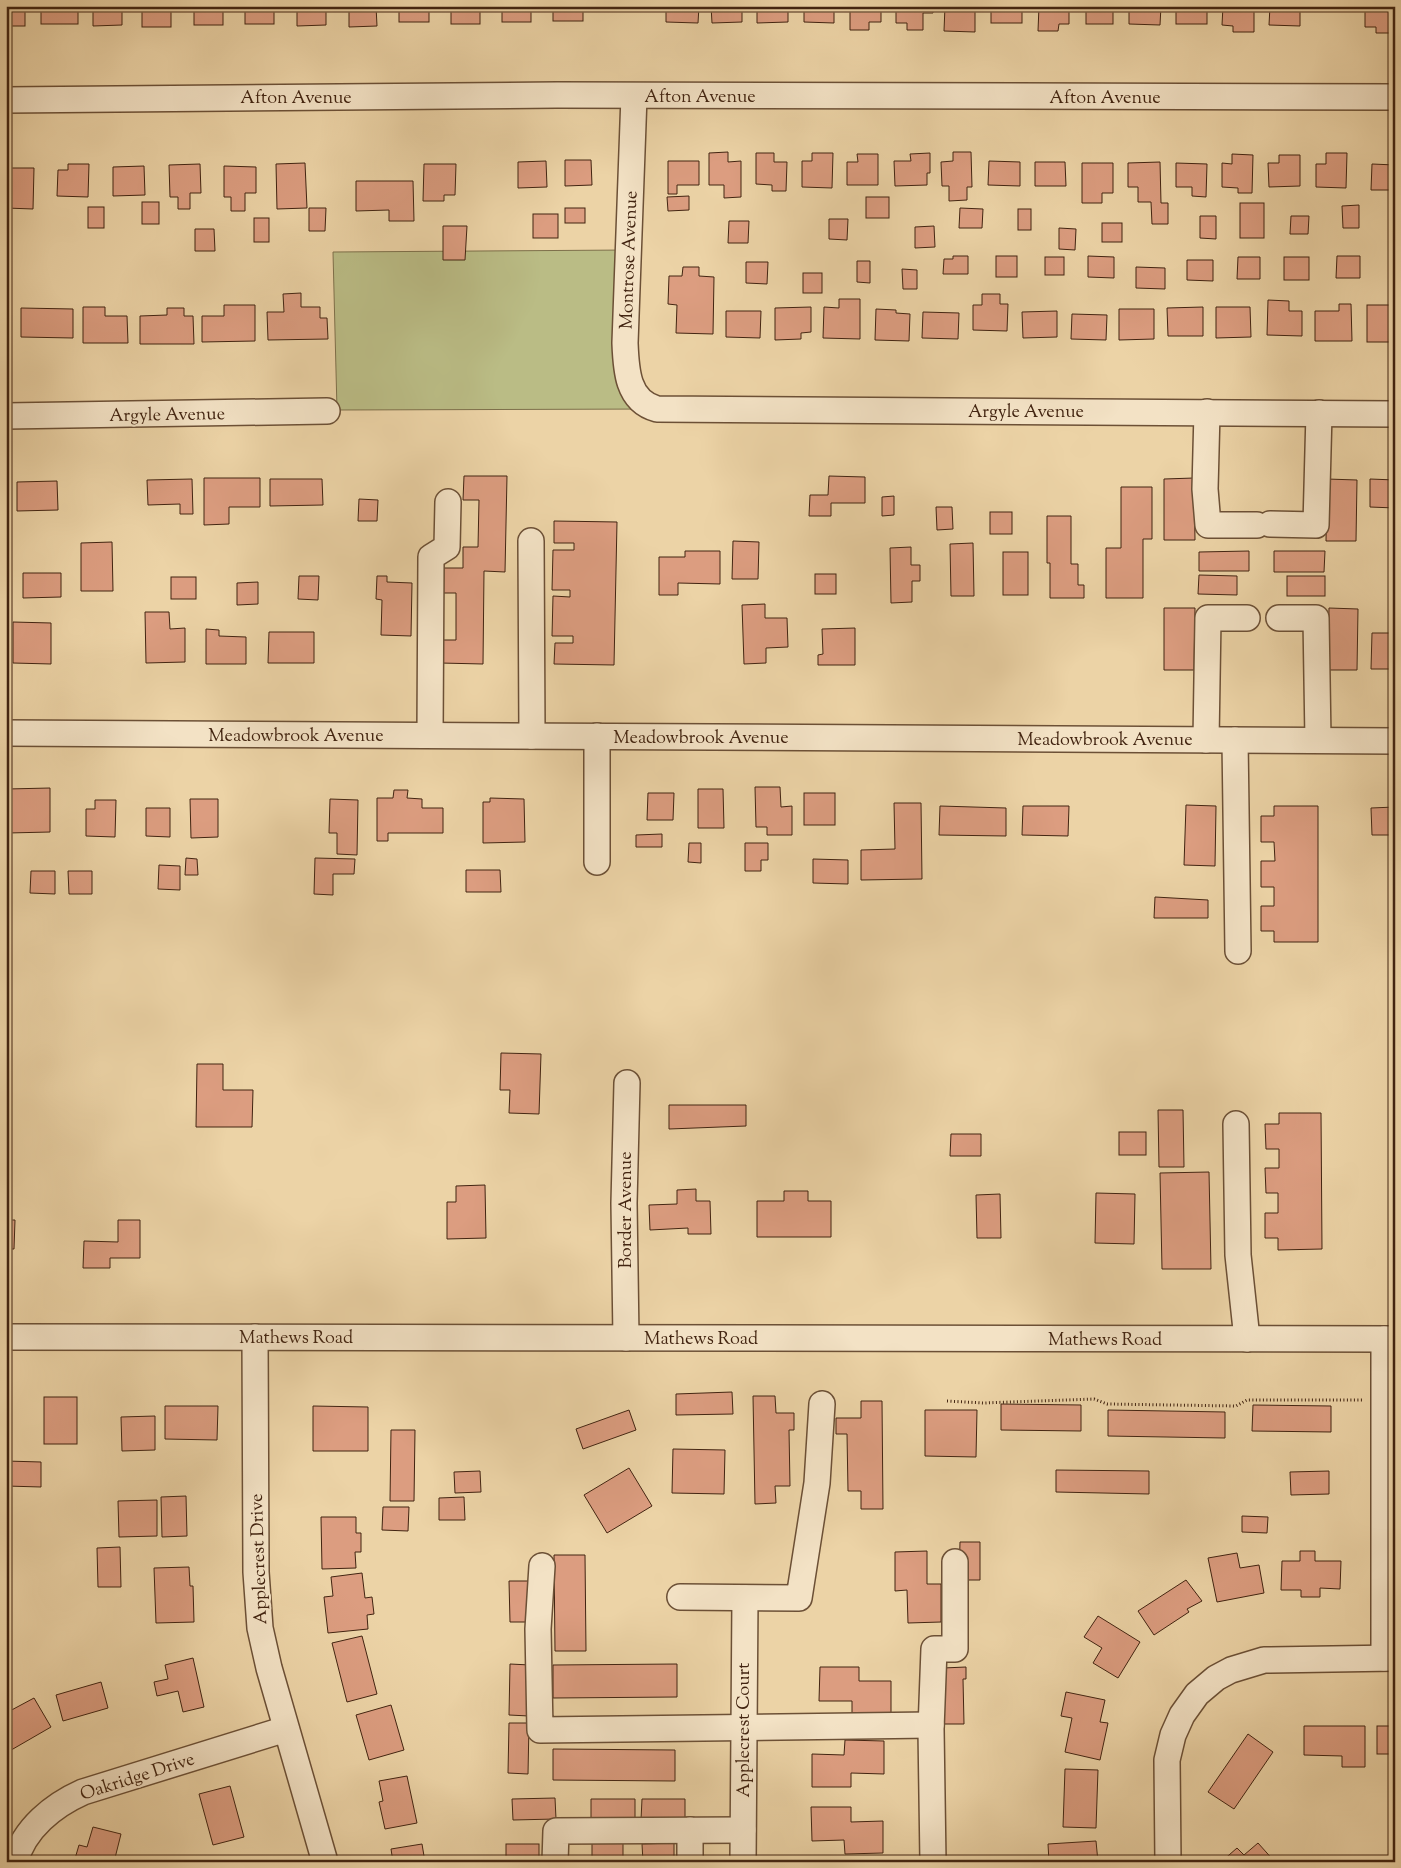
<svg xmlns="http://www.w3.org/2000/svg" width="1401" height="1868" font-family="'Sorts Mill Goudy',serif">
<rect width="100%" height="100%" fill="#ecd3a6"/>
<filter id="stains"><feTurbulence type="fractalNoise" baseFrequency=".004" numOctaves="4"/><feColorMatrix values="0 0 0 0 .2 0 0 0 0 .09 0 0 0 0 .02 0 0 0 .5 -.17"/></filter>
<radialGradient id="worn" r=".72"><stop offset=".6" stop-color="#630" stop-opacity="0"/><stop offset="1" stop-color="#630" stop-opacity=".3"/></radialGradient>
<path fill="#babc85" stroke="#7e704b" d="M628,250L626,371L657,409L337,410L333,252Z"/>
<g fill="#dc9d80" stroke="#422411">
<rect x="6" y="6" width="19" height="20"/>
<rect x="41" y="6" width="37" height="18"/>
<path d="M93,6H122V25L93,26Z"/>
<rect x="142" y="6" width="29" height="21"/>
<rect x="194" y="6" width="29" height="19"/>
<rect x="245" y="6" width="29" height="18"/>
<path d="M297,6H326V25L297,26Z"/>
<path d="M349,6H376L377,26L349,27Z"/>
<rect x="399" y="6" width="30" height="16"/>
<rect x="451" y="6" width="29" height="18"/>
<rect x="502" y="6" width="29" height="16"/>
<rect x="553" y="6" width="30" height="15"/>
<path d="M666,6H699L698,23L666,22Z"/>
<path d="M711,6H742V22L712,23Z"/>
<path d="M757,6H788V22L757,23Z"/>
<path d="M804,6H834V23L804,22Z"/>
<path d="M850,6H881V22H869V30H850Z"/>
<path d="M896,6H933V13H923V30H907V23H896Z"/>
<path d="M945,6H975V32L944,31Z"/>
<rect x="991" y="6" width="31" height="17"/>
<path d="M1039,6H1069V24H1059L1058,31H1038Z"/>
<rect x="1086" y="6" width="27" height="18"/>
<path d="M1129,6H1161L1160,25L1129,24Z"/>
<rect x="1176" y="6" width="31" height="18"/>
<path d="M1223,6H1254V32H1233V26L1222,25Z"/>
<path d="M1270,6H1300V26L1269,25Z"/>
<path d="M1365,6H1395V33H1376V27H1365Z"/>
<path d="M728,152V162L741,161V197L724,198V185H709V153Z"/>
<path d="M953,152H971L972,187H967V200L949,201V186H942L941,162L953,161Z"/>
<path d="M756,153H774V162H787L786,191H772V185L756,184Z"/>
<path d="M812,153H833L832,188L802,187V161H812Z"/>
<path d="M930,153V173H927V185L895,186L894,161H911L910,154Z"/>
<path d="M1326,153H1347L1346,188L1316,187V164H1326Z"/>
<path d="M857,154H878V185H847V162H858Z"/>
<path d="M1232,154L1253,155L1252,193H1238V188L1222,187V163L1232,164Z"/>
<path d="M1279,155H1300V186L1269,187L1268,163H1279Z"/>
<path d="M565,160H591L592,185L565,186Z"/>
<path d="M546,161L547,187L518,188V162Z"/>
<path d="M668,161H699V185H677V194H668Z"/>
<path d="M989,161L1020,162V186L988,185Z"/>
<path d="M1035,162H1065L1066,186H1035Z"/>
<path d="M1160,162L1161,203H1168V224H1152L1151,202H1138V187H1128V163Z"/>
<path d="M305,163L307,208L277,209L276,164Z"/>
<path d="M1082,163H1113V193H1102V203H1082Z"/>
<path d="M1176,163L1207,164L1206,197L1192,196V187H1176Z"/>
<path d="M68,164H89L88,197L57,196L58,170H68Z"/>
<path d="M200,164L201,193H190V209H178V197H170L169,165Z"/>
<path d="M424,164H456L455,195H444V201H423Z"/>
<path d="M1372,164L1395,165V190H1371Z"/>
<path d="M144,166L145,195L113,196V167Z"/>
<path d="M224,166L256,167V193H245V211H231V197H224Z"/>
<path d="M6,168H34L33,209L6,208Z"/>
<path d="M356,181H413L414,221H389V210L356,211Z"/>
<path d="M689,196V210L668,211L667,197Z"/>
<rect x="866" y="197" width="23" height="21"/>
<rect x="142" y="202" width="17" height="22"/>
<rect x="1240" y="203" width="24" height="35"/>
<path d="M1359,205V228H1343L1342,206Z"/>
<rect x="88" y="207" width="16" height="21"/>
<path d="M309,208H326L325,231H309Z"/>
<rect x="565" y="208" width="20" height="15"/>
<path d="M960,208L983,209L982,228H959Z"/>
<rect x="1018" y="209" width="13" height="21"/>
<rect x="533" y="214" width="25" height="24"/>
<path d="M1200,216H1216V239L1200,238Z"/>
<path d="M1291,216H1309L1308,234H1290Z"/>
<rect x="254" y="218" width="15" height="24"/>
<path d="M829,219H848L847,240L829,239Z"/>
<path d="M729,221H749L748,243H728Z"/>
<rect x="1102" y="223" width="20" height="19"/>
<path d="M443,226H467L465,260H443Z"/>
<path d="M934,226L935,247L915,248V227Z"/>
<path d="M1059,228L1076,229L1075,250L1059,249Z"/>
<path d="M195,229H214L215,251H195Z"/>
<path d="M953,256H968V274H943L944,259H953Z"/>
<rect x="996" y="256" width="21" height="21"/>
<path d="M1088,256L1114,257V278L1088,277Z"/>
<path d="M1337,256H1360V278H1336Z"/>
<rect x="1045" y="257" width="19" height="18"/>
<path d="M1238,257H1260V279H1237Z"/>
<rect x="1284" y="257" width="25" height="23"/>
<path d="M1187,260H1213V281L1187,280Z"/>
<path d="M857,261H870V283L857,282Z"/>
<path d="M746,262H768L767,284L746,283Z"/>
<path d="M683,267H699V276L714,277L713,334L676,333L677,305L668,304L669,276H682Z"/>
<path d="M1136,267L1165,268V289L1136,288Z"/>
<path d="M902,269L917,270V289H903Z"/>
<rect x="803" y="273" width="19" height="20"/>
<path d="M301,293V307H320V318H327L328,339L268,340L267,312H284L283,294Z"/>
<path d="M982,294H1000V304H1008L1007,331L973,330V305H982Z"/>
<path d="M839,299H860V339L823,338L824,307L839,308Z"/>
<path d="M1268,300L1289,301V311H1302V336L1267,335Z"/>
<path d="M6,301H8L9,342L6,343Z"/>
<path d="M1339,304H1351L1352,341H1315V311H1339Z"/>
<path d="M224,305H255V341L202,342V316H224Z"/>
<rect x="1367" y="305" width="28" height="37"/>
<path d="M83,307H105V316H127L128,343H83Z"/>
<path d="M811,307V332L801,333V339L775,340V308Z"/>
<path d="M1203,307V336H1168L1167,308Z"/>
<path d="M1216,307H1250L1251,337L1216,338Z"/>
<path d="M21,308L73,309V338L21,337Z"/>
<path d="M167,308H184V316H193L194,344H140V316L167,315Z"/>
<path d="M876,309L896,310V313L910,314L909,341L875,340Z"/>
<path d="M1119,309H1154V339L1119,340Z"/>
<path d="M726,311H761L760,338L726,337Z"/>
<path d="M1057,311V337L1023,338L1022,312Z"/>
<path d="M923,312L959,313L958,339L922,338Z"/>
<path d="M1072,314L1107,315L1106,340L1071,339Z"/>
<path d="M464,476H507L505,572L484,571L483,664L440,663L441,640H456V593H440L441,568H463V547H478L479,500H463Z"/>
<path d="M829,476L865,477V503H831V516H809L810,495H828Z"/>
<path d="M204,478H260V507H229V524L204,525Z"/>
<path d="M1194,478L1195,540H1164V479Z"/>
<path d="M192,479L193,514H180V504L148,505L147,480Z"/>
<path d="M270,479H322L323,505L270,506Z"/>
<path d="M1327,479L1357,480L1356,541H1326Z"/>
<path d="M1370,479L1395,480V508L1370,507Z"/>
<path d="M57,481L58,510L17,511V482Z"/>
<path d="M1121,487H1152V539H1143V598H1106V548H1121Z"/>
<path d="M894,496V515L882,516V497Z"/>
<path d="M359,499L378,500L377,521H358Z"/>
<path d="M936,507H952L953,529L937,530Z"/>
<rect x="990" y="512" width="22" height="22"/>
<path d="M1047,516H1071V564H1078V585H1084V598H1050V563H1047Z"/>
<path d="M554,521L617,522L614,665L554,664L555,643H573V636H552L553,596L570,597V590H552L553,550H574V543H554Z"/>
<path d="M733,541L759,542L758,579H732Z"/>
<path d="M112,542L113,591H81V543Z"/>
<path d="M973,543L974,596H951L950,544Z"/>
<path d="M911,547V565H920V581H912V602L891,603L890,548Z"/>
<path d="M685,551H720V584L678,583V595H659V557H685Z"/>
<path d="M1249,551V571H1199V552Z"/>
<path d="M1274,551H1325L1324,572H1274Z"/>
<rect x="1003" y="552" width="25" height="43"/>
<path d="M23,573H61V597L23,598Z"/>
<rect x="815" y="574" width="21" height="20"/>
<rect x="6" y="575" width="2" height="23"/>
<path d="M1199,575L1237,576V595L1198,594Z"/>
<path d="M299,576H319L318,600L298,599Z"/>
<path d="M377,576H387V582L412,583L411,636L381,635L382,600L376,599Z"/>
<rect x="1287" y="576" width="38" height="20"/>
<rect x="171" y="577" width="25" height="22"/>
<path d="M258,582V604L237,605V583Z"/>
<path d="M765,604V618H787L788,647L766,648V663L744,664L742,605Z"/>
<path d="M1164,608H1195L1194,670H1164Z"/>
<path d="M1329,608L1358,609L1357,670H1328Z"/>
<path d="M145,612H169L170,629L185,628V662L146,663Z"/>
<path d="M13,622L51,623V664L13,663Z"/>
<path d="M855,628V665H818V655L823,654L822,629Z"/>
<path d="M206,629L219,630V636L246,637V664H206Z"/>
<path d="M269,632H314V663H268Z"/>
<path d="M1372,633H1395V669H1371Z"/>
<path d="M755,787H780L781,807L792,806V835H767V827H756Z"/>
<path d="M50,788V832L8,833L7,789Z"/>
<path d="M698,789H723L724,828H698Z"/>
<path d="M394,790H408L407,798L422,799V808H443V833H388V841H377V798H393Z"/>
<path d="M648,793H674L673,820H647Z"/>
<rect x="804" y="793" width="31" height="32"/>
<path d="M490,798L524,799L525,842L483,843V802H490Z"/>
<path d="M190,799H218V837L191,838Z"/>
<path d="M330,799L358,800L357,855L337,854V833H329Z"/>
<path d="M95,800H116L115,837L86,836V809H95Z"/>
<path d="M894,803H921L922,879L861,880V850L895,849Z"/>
<path d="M1186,805L1216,806L1215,866L1184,865Z"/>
<path d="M940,806L1006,808V836L939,835Z"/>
<path d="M1023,806H1069L1068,836L1022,835Z"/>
<path d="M1274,806H1318V942H1274V931H1261V906H1274V887H1261V861H1275L1274,842H1261V816H1274Z"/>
<path d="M1395,807V846H1393V835H1372L1371,808Z"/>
<path d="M146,808H170V837L146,836Z"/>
<path d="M662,834V847H636V835Z"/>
<path d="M689,843H701V863L688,862Z"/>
<path d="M745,843H768V860H761V871H745Z"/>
<path d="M186,858L197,859L198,875H185Z"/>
<path d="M315,858L355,859L354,874H333V895L314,894Z"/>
<path d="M813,859L848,860V884L813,883Z"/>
<path d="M159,865L180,866V890L158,889Z"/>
<path d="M466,870H500L501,892H466Z"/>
<path d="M31,871H55V894L30,893Z"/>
<path d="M68,871H92V894H69Z"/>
<path d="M1155,897L1208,900V918H1154Z"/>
<path d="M501,1053L541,1054L539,1114L509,1113L510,1090H500Z"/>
<path d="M197,1064H223V1090H253L252,1127H196Z"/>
<path d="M669,1105H746V1126L669,1129Z"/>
<path d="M1158,1110H1183L1184,1167H1159Z"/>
<path d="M1279,1113H1321L1322,1249L1278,1250V1238H1265V1213H1278V1193H1266L1265,1168H1279V1149H1266L1265,1124H1279Z"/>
<rect x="1119" y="1132" width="27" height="23"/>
<path d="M951,1134H981V1156H950Z"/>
<rect x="1390" y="1134" width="5" height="33"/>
<path d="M1209,1172L1211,1269H1162L1160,1173Z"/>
<path d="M485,1185L486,1238L447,1239V1202H456V1186Z"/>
<path d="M696,1189V1201H710L711,1234H688V1228L650,1230L649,1205L677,1204V1190Z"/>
<path d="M784,1191H808V1201H831V1237H757V1201H784Z"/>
<path d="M1096,1193L1135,1194L1134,1244L1095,1243Z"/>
<path d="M1000,1194L1001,1238H977L976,1195Z"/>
<path d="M6,1220H15L14,1249H6Z"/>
<path d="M118,1220H140V1258H110V1268H83L84,1241L118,1242Z"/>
<path d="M732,1392L733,1414L676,1415V1394Z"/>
<path d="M753,1396H775L776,1413H794V1430H789L790,1486H775L776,1503L755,1504Z"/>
<rect x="44" y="1397" width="33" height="47"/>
<path d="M861,1401H882L883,1509H861V1491H848L847,1434H836V1418H861Z"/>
<path d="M1001,1404L1081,1405V1431L1001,1430Z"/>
<path d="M1253,1405L1331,1406V1432L1252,1431Z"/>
<path d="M165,1406H218L217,1440L165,1439Z"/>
<path d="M313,1406L368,1407V1451H313Z"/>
<path d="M629,1410L636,1430L583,1449L576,1429Z"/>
<path d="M925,1410H977L976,1457L925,1456Z"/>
<path d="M1108,1410L1225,1412V1438L1108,1436Z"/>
<path d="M155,1416V1450L122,1451L121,1417Z"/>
<path d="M391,1430H415L414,1501H390Z"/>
<path d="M673,1449L725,1450L724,1494L672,1493Z"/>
<path d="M6,1461L41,1462V1487L6,1486Z"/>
<path d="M629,1468L652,1506L607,1533L584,1495Z"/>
<path d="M1056,1470L1149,1471V1494L1056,1492Z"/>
<path d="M480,1471L481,1492L455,1493L454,1472Z"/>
<path d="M1329,1471V1494L1291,1495L1290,1472Z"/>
<path d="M186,1496L187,1536L162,1537L161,1497Z"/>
<path d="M464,1497L465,1520H439V1498Z"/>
<path d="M157,1500V1536L119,1537L118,1501Z"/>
<path d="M383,1507H409L408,1531L382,1530Z"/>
<path d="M1242,1516L1268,1517L1267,1533L1242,1532Z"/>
<path d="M321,1517H356V1533H361V1552H355L356,1568L322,1569Z"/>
<path d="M960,1542H980V1580H959Z"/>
<path d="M120,1547L121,1587H98L97,1548Z"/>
<path d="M927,1551V1584H941V1622L908,1623L907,1590L895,1591V1552Z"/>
<path d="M1300,1551H1315V1561H1341L1340,1589L1320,1588V1597H1301V1590H1281L1282,1561H1300Z"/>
<path d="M1237,1553L1240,1568L1259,1565L1264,1593L1217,1602L1208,1558Z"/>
<path d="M554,1555H585L586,1651H555Z"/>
<path d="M189,1567L190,1586H193L194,1622L156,1623L154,1568Z"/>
<path d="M362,1573L365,1598L372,1597L374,1614L367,1615L368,1629L328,1633L324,1597L333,1596L331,1577Z"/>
<path d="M1186,1580L1202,1601L1187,1609L1189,1612L1154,1635L1138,1611Z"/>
<path d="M509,1581H529L531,1622H510Z"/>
<path d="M1098,1616L1140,1642L1118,1678L1093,1663L1102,1648L1084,1637Z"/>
<path d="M362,1636L377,1694L347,1702L332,1643Z"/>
<path d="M193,1658L204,1707L183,1712L178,1691L157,1696L154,1682L168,1679L165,1665Z"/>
<path d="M510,1664L530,1665L529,1716L509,1715Z"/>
<path d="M677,1664V1697L553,1698V1665Z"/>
<path d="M820,1667H859V1681H891V1714L852,1713V1701H819Z"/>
<path d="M966,1667V1679H963L964,1724H944L943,1668Z"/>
<path d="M101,1682L108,1708L63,1721L56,1695Z"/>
<path d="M1066,1692L1105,1700L1100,1722L1108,1723L1100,1760L1065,1752L1072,1718L1061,1716Z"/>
<path d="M34,1698L51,1727L6,1753V1713Z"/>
<path d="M391,1705L404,1750L369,1760L356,1715Z"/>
<path d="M509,1723H529L528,1774L508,1773Z"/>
<path d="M1304,1726H1365V1767H1342V1756L1304,1755Z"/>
<rect x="1377" y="1726" width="18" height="28"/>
<path d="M1248,1734L1273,1752L1234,1809L1208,1792Z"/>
<path d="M845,1740L884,1741V1774L851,1773V1787H812V1754L844,1755Z"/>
<path d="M553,1749L675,1750V1781L553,1780Z"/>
<path d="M1065,1769L1098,1770L1096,1828L1063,1827Z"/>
<path d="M407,1776L417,1823L385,1829L379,1802L383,1801L379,1781Z"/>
<path d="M230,1786L244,1837L213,1845L199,1794Z"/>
<path d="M555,1798L556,1819L513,1820L512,1799Z"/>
<path d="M591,1799H635V1821L591,1820Z"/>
<path d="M642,1799H685V1821L641,1820Z"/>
<path d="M811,1807H851V1822L883,1821V1853L845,1854L844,1840L812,1841Z"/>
<path d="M93,1827L121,1834L114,1862H74L79,1845L87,1847Z"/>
<path d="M1096,1841L1098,1862H1049L1048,1844Z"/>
<rect x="592" y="1842" width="31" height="20"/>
<path d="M674,1843V1862H643L642,1844Z"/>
<path d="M1258,1843L1275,1862H1221L1237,1848L1244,1855Z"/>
<path d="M422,1844L425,1862H393L391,1849Z"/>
<rect x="506" y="1844" width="33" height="18"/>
</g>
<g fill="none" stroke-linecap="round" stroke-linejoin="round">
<g stroke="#6c5036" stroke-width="28">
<g id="minor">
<path d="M634,96L625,343C626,369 627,401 657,409L1395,414"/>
<path d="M6,100L557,95L1395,97"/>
<path d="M1207,412L1205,489L1208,525H1257"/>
<path d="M6,416L327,411"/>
<path d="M1270,524L1316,525L1319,413"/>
<path d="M531,541L532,736"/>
<path d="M1279,618H1316L1318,740"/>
<path d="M6,733L1395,741"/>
<path d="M430,735L431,557L447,547L448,502"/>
<path d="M597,736V862"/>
<path d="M1206,740L1208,618H1247"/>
<path d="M1235,740L1238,951"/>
<path d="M1236,1124L1238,1255L1247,1339"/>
<path d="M6,1337L1395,1339"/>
<path d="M255,1337L256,1572L260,1628L269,1668L325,1862"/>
<path d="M626,1338L624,1203L627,1083"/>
<path d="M1384,1339V1658"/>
<path d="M542,1566L538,1629L540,1730L931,1725"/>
<path d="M680,1597L799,1598L817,1483L822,1404"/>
<path d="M15,1862C24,1828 54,1805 83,1792L286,1729"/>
<path d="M555,1862L556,1831L743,1830"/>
<path d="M690,1862V1830"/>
<path d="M743,1862L745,1598"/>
<path d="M933,1862L931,1729L934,1649H955V1562"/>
<path d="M1168,1862L1167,1760L1173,1735L1182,1715L1197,1694L1216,1678L1231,1670L1264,1660L1395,1658"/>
</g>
</g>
<path stroke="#422411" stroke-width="3" stroke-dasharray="1 2.5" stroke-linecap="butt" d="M947,1401L983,1403L1094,1399L1107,1404L1236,1406L1247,1400H1362"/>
<use href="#minor" stroke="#f3e2c5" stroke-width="25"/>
</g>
<g text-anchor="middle" stroke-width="4" stroke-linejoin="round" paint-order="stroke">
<g font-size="18" fill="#422411" stroke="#f3e2c5">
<text x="700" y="102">Afton Avenue</text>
<text x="296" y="103">Afton Avenue</text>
<text x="1105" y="103">Afton Avenue</text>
<text transform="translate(628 260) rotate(-88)" y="6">Montrose Avenue</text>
<text x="1026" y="417">Argyle Avenue</text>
<text transform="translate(167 414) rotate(-1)" y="6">Argyle Avenue</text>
<text x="296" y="741">Meadowbrook Avenue</text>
<text x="701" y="743">Meadowbrook Avenue</text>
<text x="1105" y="745">Meadowbrook Avenue</text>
<text transform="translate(625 1210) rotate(-90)" y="6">Border Avenue</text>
<text x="296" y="1343">Mathews Road</text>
<text x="701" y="1344">Mathews Road</text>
<text x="1105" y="1345">Mathews Road</text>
<text transform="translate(258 1559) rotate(-92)" y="6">Applecrest Drive</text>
<text transform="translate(743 1730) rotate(-90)" y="6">Applecrest Court</text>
<text transform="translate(137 1776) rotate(-18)" y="6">Oakridge Drive</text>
</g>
</g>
<rect width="1401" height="1868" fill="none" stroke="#ecd3a6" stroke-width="25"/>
<rect x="8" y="8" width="1386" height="1853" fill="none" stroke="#422411" stroke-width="2.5"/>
<rect x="12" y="12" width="1376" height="1843" fill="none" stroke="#422411"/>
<rect width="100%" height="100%" filter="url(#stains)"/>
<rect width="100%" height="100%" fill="url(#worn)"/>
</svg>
